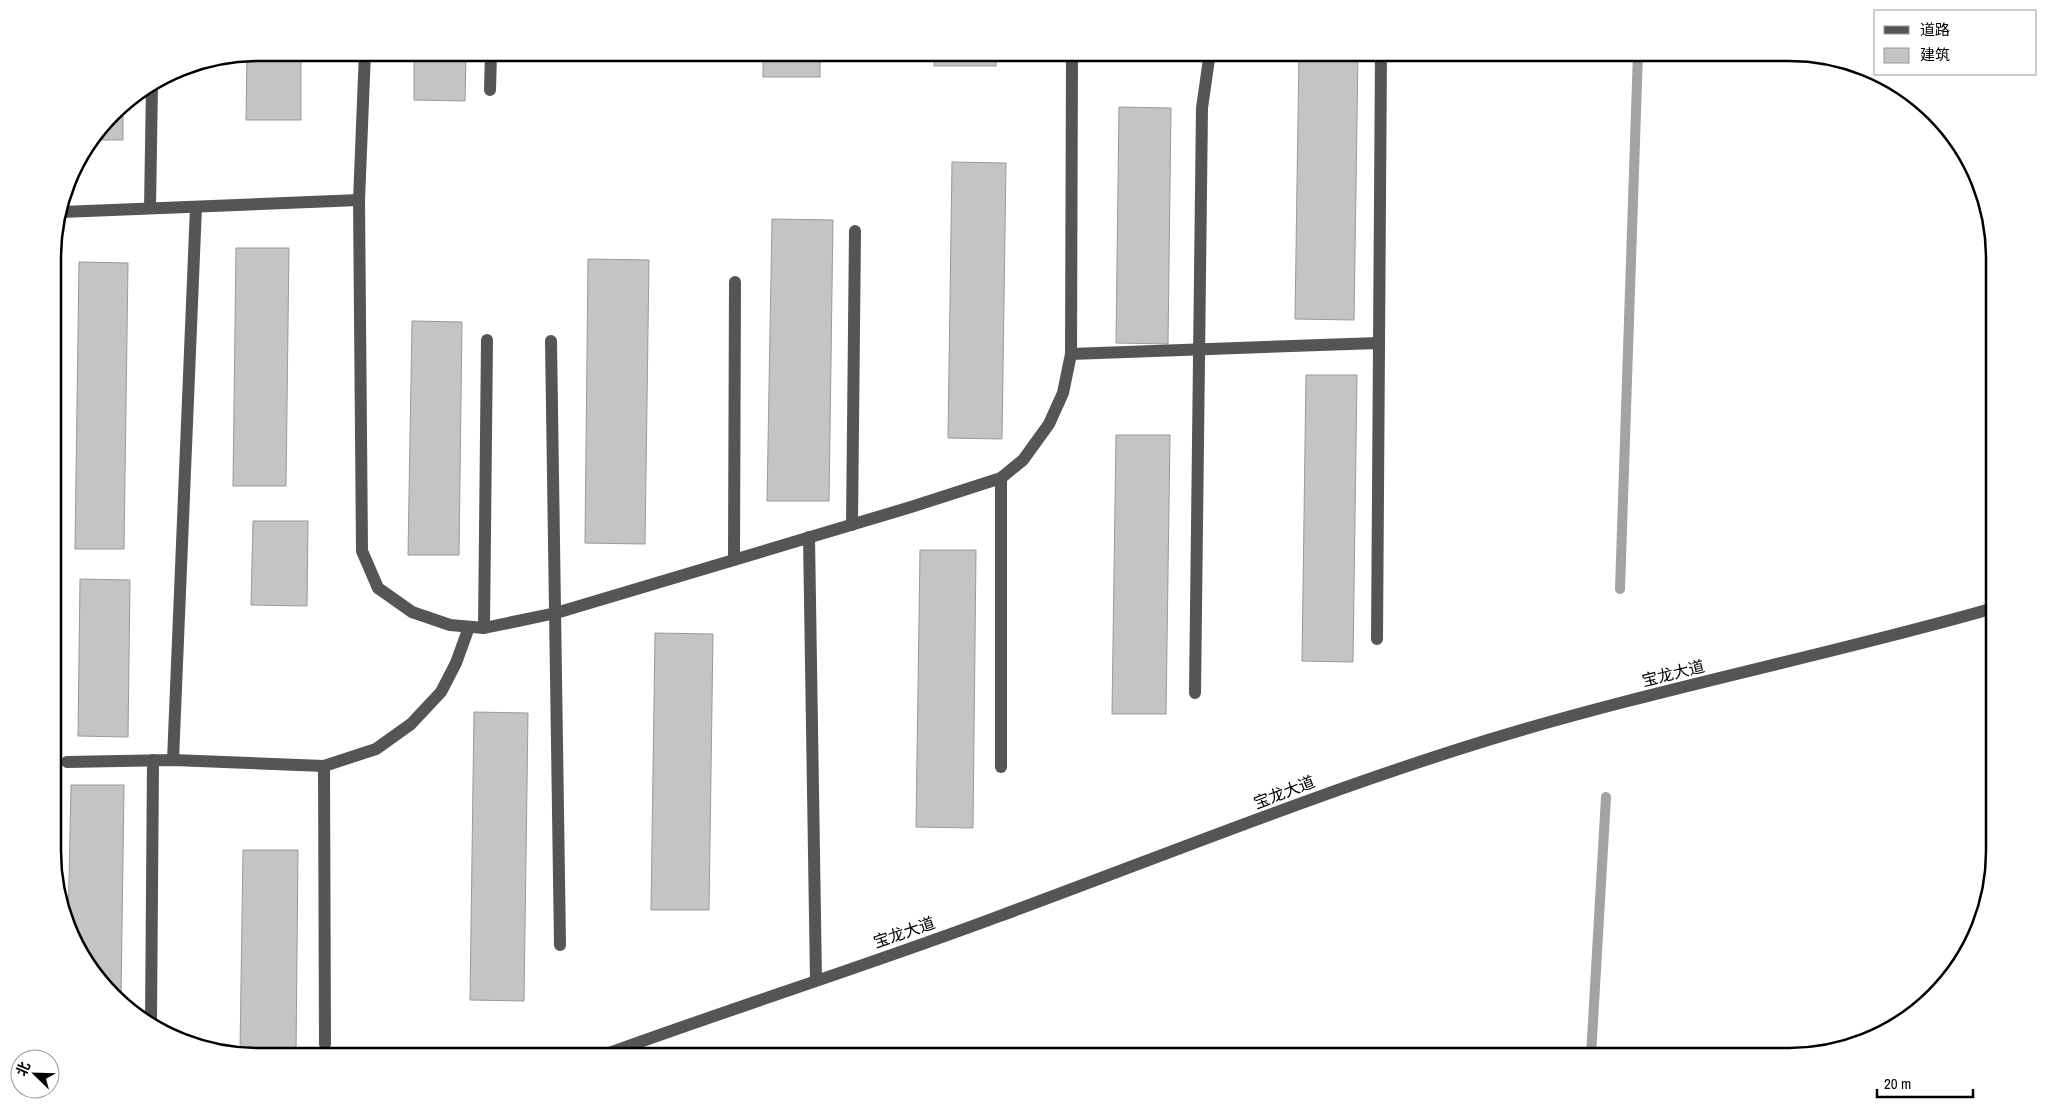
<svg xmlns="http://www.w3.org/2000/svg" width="2047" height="1109" font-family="'Archivo Narrow','Noto Sans SC',sans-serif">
<rect width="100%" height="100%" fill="#fff"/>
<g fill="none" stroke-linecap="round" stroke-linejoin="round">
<g stroke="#a3a3a3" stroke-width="10">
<path d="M1620,589L1638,52"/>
<path d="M1591,1056L1606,797"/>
</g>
</g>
<g fill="#c4c4c4" stroke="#999">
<path d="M259,52H301V120H246L247,55Z"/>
<path d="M414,52H466L465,101L414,100Z"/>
<path d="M592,52H650V61L592,60Z"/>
<rect x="763" y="52" width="57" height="25"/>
<rect x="934" y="52" width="62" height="14"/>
<path d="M1299,52H1358L1354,320L1295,319Z"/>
<path d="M123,103V140H95L122,104Z"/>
<path d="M1119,107L1171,108L1168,344L1116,343Z"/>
<path d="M952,162L1006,163L1002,439L948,438Z"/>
<path d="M772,219L833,220L829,501H767Z"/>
<path d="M236,248H289L286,486H233Z"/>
<path d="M588,259L649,260L645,544L585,543Z"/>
<path d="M79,262L128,263L124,549H75Z"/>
<path d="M412,321L462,322L459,555H408Z"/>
<path d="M1306,375H1357L1353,662L1302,661Z"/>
<path d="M1116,435H1170L1166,714H1112Z"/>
<path d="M253,521H308L307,606L251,605Z"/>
<path d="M920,550H976L973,828L916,827Z"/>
<path d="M80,579L130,580L128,737L78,736Z"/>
<path d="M655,633L713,634L709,910H651Z"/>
<path d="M474,712L528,713L524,1001L470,1000Z"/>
<path d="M71,785H124L121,997L95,976L68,930Z"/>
<path d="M243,850H298L296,1056H259L240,1052Z"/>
</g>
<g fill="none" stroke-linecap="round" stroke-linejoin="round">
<g stroke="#555" stroke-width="12">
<path d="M365,52L359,200L362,551L378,588L412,612L450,625L484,628L556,613L911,507L1001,478L1023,460L1049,424L1063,393L1071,354L1072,52"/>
<path d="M851,55V52"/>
<path d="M490,90L491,52"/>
<path d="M150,208L152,85"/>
<path d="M62,212L359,200"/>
<path d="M551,341L560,945"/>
<path d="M1071,354L1378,343"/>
<path d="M852,525L855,231"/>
<path d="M809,537L816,980"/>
<path d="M734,560L735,282"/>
<path d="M484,628L487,340"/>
<path d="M1377,639L1381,52"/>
<path d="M1195,693L1202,108L1210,52"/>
<path d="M173,760L196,207"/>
<path d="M67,762L173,760L324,766L376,749L411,724L441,692L456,663L469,627"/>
<path d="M324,766L325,1044"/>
<path d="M1001,767V478"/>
<path d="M151,1022L153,760"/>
<path d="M601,1056C732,1008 866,966 997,917C1160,857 1322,791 1488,740C1655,689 1826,656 1994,608"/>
</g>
</g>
<g text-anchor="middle" stroke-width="4.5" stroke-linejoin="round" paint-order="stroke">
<g font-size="16" fill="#000" stroke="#fff">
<text transform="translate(1673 673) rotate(-14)" y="6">宝龙大道</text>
<text transform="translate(1284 792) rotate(-21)" y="6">宝龙大道</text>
<text transform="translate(904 932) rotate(-19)" y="6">宝龙大道</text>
</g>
</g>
<path d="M0 0H2047V1109H0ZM258 61H1789A197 197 0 0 1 1986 258V851A197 197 0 0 1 1789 1048H258A197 197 0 0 1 61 851V258A197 197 0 0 1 258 61Z" fill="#fff" fill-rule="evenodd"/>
<path fill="none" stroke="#000" stroke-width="2.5" d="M258 61H1789A197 197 0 0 1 1986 258V851A197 197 0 0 1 1789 1048H258A197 197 0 0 1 61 851V258A197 197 0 0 1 258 61Z"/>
<rect x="1874" y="10" width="162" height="65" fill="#ffffff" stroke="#999999"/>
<rect x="1884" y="26" width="25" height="8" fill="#555555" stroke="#999999"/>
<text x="1920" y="35" font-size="15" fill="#000000">道路</text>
<rect x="1884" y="48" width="25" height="15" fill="#c4c4c4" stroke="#999999"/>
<text x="1920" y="60" font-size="15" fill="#000000">建筑</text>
<g transform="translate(35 1074) rotate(293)"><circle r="24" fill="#ffffff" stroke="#999999"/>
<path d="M0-4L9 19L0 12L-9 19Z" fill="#000000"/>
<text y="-8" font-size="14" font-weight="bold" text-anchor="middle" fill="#000000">北</text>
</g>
<path d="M1877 1089v8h96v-8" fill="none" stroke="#000000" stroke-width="2.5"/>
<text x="1884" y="1089" font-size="15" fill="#000000" stroke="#ffffff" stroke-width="4" paint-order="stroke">20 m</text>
</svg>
